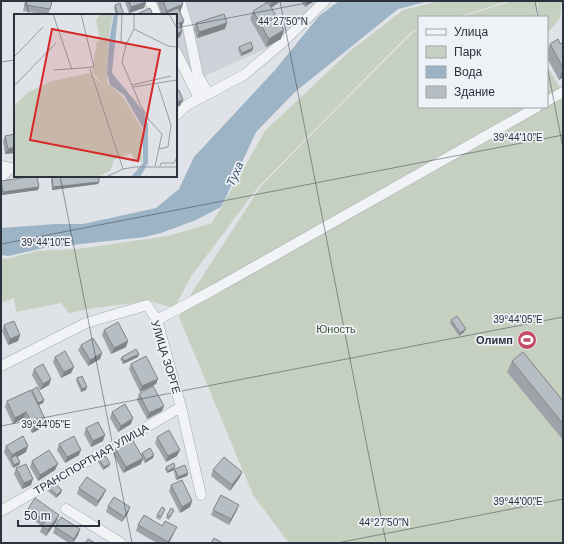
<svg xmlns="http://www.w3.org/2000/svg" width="564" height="544" font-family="Helvetica,sans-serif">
<rect width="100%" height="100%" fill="#dfe3e7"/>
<path fill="#cdd2d9" d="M154,1H318L279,43L195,80L176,47V15H160Z"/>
<g fill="#c6d0c0">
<path d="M439,1H508L458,17H419V29L412,31L259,186L192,275L174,308L150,301L94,308L69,313L61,303L16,312L14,298L1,303V258L7,259L37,251L78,249L168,236L212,223L265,131L350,51L403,10Z"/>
<path d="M512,1H537L536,17H461Z"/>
<path d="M538,1H562L560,18L547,34V17H537Z"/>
<path d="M419,30V107H547V66L563,92V543H289L253,495L179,317L193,291L261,186L413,32Z"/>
</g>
<path fill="#9cb4c5" d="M339,1H429L398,9L295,92L256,132L226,197L221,207L196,220L161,233L145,237L44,248L8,256L1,255V228L55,224H83L156,208L179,189L194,157L275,70L319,16Z"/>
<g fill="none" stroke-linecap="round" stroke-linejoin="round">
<g stroke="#a5aab1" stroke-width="11">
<g id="minor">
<path d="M150,1L156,15"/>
<path d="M180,1L188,28L198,76L208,93"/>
<path d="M176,52L199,98"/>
<path d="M547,101L563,92"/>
<path d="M176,115L187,105L244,75L282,43L325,1"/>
<path d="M1,166L15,169"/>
<path d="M1,178L10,168"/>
<path d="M157,320L215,289L537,107"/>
<path d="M1,366L86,323L147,305L157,320L181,407L201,495"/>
<path d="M66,509L121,543"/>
<path d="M1,511L181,407"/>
</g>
</g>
<use href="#minor" stroke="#f1f3f6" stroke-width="10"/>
</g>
<g fill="#9da3a8">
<path d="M25,1H52L50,9L48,15L23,11Z"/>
<path d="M126,1H145L146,2L144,8L129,13L125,2Z"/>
<path d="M157,1H182L183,4L180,12L182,27H181L182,31L180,37L176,15H162Z"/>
<path d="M264,1H281L271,8L281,39L266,47L250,19L253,11L266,4Z"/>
<path d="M301,1H314L305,7Z"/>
<path d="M115,5L124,15H116L114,8Z"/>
<path d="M196,23L225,29L197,38L194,29Z"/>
<path d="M563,42V77L559,80L547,58V51L550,44H560Z"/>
<path d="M239,47L252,51L241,56L238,50Z"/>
<path d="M15,134V153L5,154L3,141L5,136Z"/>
<path d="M52,177L99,182L98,184L52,190L51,180Z"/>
<path d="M1,181L39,187L38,190L2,195L1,188Z"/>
<path d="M451,320L464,332L459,336L450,323Z"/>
<path d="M4,325L20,335L18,341L8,345L2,331Z"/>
<path d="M104,330L128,341L126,347L111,354L102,335Z"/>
<path d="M81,345L102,353L100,359L88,366L78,350Z"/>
<path d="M55,357L74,367L71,373L61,378L53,362Z"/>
<path d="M122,357H138L123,364L120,359Z"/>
<path d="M512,361L563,401V440L507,372Z"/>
<path d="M131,364L156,384L140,392L129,369Z"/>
<path d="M34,369L51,379L49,385L40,390L32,375Z"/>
<path d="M77,378L86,390L81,392L76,381Z"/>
<path d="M139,394L162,411L147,419L137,400Z"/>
<path d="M44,400L43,403L39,405L46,421L44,427L32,433L24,418L13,424L5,407L7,401Z"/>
<path d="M112,412L131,424L118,432L110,418Z"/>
<path d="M86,428L103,441L91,447L84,434Z"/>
<path d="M157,437L177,456L166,462L155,443Z"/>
<path d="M59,444L79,455L65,463L57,450Z"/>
<path d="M6,446L26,452L17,457L20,462L19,465L13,468L4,452Z"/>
<path d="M115,448L141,455L142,453L154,455L153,458L145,463L142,459L141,464L123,473L113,454Z"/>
<path d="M99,459L110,464L109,466L103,470L98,462Z"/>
<path d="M32,461L55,470L38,481L30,467Z"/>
<path d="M166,467L188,473L187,476L176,480L174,472V470L167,473L165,469Z"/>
<path d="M16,468L31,485L22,489L14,474Z"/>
<path d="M213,470L242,472L240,477L230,491L211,476Z"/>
<path d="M171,485L192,501L190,507L180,513L169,491Z"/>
<path d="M49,488L61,493L56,498L48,491Z"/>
<path d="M79,488L106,490L103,496L96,507L77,494Z"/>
<path d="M108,506L130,507L128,513L122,522L106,512Z"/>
<path d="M28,509L57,521L46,536L40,532L42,526L26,515Z"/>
<path d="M165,509L160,520L156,518L157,515Z"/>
<path d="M174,510L169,520L166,518L167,515Z"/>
<path d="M213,510H237L229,525L211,515Z"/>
<path d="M138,525L174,533L169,543H157L136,531Z"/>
<path d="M55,527L80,529L78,535L73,543H69L53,533Z"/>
</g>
<g fill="#7f8488">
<path d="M272,1H281L269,9Z"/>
<path d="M307,1H314L305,7Z"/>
<path d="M146,2L144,8L129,13L131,7Z"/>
<path d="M183,4L180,13H166L167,11Z"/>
<path d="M184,21L182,27L177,29L179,23Z"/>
<path d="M227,23L225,29L197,38L199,32Z"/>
<path d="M284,30L281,39L266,47L269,39Z"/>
<path d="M182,31L180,37L176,39V34Z"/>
<path d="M253,48L252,51L241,56L242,53Z"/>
<path d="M563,68V77L559,80Z"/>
<path d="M183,100L180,106L176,107V102Z"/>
<path d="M15,147V153L5,154L8,149Z"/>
<path d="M99,182L98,184L52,190L53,187Z"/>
<path d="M39,187L38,190L2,195L3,192Z"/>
<path d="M466,329L464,332L459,336L460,333Z"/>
<path d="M20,335L18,341L8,345L10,339Z"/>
<path d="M128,341L126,347L111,354L114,348Z"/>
<path d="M102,353L100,359L88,366L90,360Z"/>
<path d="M139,354L138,357L123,364L124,361Z"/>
<path d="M74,367L71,373L61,378L64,372Z"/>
<path d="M51,379L49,385L40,390L43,384Z"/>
<path d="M158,379L156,384L140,392L142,386Z"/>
<path d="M87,387L86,390L81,392L82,389Z"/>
<path d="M44,400L43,403L37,406L38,403Z"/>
<path d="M164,406L162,411L147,419L149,413Z"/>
<path d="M26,412L24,418L13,424L15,418Z"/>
<path d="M133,418L131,424L118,432L121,426Z"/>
<path d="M46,421L44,427L32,433L34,427Z"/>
<path d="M105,435L103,441L91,447L93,441Z"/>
<path d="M28,446L26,452L12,460L11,458L12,455Z"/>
<path d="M81,450L79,455L65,463L67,457Z"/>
<path d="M180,450L177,456L166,462L168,456Z"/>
<path d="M154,455L153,458L145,463L146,460Z"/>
<path d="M143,458L141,464L123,473L126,467Z"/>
<path d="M20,462L19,465L13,468L14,465Z"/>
<path d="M58,464L55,470L38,481L40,475Z"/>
<path d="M110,464L109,466L103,470L104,467Z"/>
<path d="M175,467L174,470L167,473L168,471Z"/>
<path d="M242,472L240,477L230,491L232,485Z"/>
<path d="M188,473L187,476L176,480L178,477Z"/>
<path d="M33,479L31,485L22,489L24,483Z"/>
<path d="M62,490L61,493L56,498L57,495Z"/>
<path d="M106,490L103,496L96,507L98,501Z"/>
<path d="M192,501L190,507L180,513L182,507Z"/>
<path d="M239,505L237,510L229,525L231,519Z"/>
<path d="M130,507L128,513L122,522L124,517Z"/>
<path d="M59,515L57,521L46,536L48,530Z"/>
<path d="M177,527L169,543H168Z"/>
<path d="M80,529L78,535L73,543L74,539Z"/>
</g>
<g fill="#b6bdc3" stroke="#7f8488">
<path d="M26,1H52L50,9L25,5Z"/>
<path d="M129,1H145L146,2L131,7Z"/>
<path d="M163,1H182L183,4L167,11Z"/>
<path d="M268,2L284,30L269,39L253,11Z"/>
<path d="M120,3L124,15H118L115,5Z"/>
<path d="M150,8L153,15H140L139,13Z"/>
<path d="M178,8L184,21L179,23L182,31L176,34V15H167L166,13Z"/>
<path d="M224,14L227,23L199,32L196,23Z"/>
<path d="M558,39L560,44L563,42V68L550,44Z"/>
<path d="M251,42L253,48L242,53L239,47Z"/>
<path d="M179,90L183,100L176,102V91Z"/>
<path d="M15,134V147L8,149L5,136Z"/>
<path d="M35,176H37L39,187L3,192L1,181Z"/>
<path d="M59,176H99V182L53,187L52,177Z"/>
<path d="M457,316L466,329L460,333L451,320Z"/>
<path d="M14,321L20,335L10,339L4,325Z"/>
<path d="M118,322L128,341L114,348L104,330Z"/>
<path d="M93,338L102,353L90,360L81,345Z"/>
<path d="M136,349L139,354L124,361L122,357Z"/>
<path d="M65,351L74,367L64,372L55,357Z"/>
<path d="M523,352L563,401V424L512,361Z"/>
<path d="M146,356L158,379L142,386L131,364Z"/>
<path d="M43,364L51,379L43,384L34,369Z"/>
<path d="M82,376L87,387L82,389L77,378Z"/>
<path d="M153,386L164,406L149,413L139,394Z"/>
<path d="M37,387L44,400L38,403L32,390Z"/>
<path d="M31,390L46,421L34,427L26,412L15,418L7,401Z"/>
<path d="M125,404L133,418L121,426L112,412Z"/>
<path d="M98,422L105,435L93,441L86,428Z"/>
<path d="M169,430L180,450L168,456L157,437Z"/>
<path d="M23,436L28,446L12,455L6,446Z"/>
<path d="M74,436L81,450L67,457L59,444Z"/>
<path d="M132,439L143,458L126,467L115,448Z"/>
<path d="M150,448L154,455L146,460L142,453Z"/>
<path d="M49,450L58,464L40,475L32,461Z"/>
<path d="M16,455L20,462L14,465L11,458Z"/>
<path d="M106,456L110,464L104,467L99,459Z"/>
<path d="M224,457L242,472L232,485L213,470Z"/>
<path d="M174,463L175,467L168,471L166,467Z"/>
<path d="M26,464L33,479L24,483L16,468Z"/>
<path d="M185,465L188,473L178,477L175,469Z"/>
<path d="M87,477L106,490L98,501L79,488Z"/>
<path d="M182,480L192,501L182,507L171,485Z"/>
<path d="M54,483L62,490L57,495L49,488Z"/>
<path d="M221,495L239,505L231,519L213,510Z"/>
<path d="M114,497L130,507L124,517L108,506Z"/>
<path d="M35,498L59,515L48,530L42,526L45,521L28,509Z"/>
<path d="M162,507L165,509L161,517L157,515Z"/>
<path d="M171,508L174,510L170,517L167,515Z"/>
<path d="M144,515L162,526L165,521L177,527L168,542L138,525Z"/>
<path d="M61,517L80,529L74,539L55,527Z"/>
<path d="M214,538L221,542V543H211Z"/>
<path d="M88,539L95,543H85Z"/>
</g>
<path fill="none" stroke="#29323d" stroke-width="1" stroke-opacity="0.45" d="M26,1L29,15M280,1L386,543M535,1L538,17M176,28L317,1M1,62L15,60M547,65L563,148M60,176L132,543M1,244L563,135M1,426L563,317M337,543L563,499"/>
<defs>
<g id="stadium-disc" transform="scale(1)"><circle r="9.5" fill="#c44c6b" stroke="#eef1f5"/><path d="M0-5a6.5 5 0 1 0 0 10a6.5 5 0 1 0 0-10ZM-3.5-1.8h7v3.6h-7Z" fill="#fff"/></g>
</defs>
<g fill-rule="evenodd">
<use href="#stadium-disc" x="527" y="340"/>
</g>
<g text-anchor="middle" stroke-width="3.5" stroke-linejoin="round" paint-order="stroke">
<g font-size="11" fill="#415737" stroke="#eef1f5">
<text x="336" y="333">Юность</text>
</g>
<g font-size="11" font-weight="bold" fill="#29323d" stroke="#eef1f5" text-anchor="end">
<text x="513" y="344">Олимп</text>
</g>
<g font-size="11" fill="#29323d" stroke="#eef1f5">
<text transform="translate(166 357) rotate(73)" y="4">УЛИЦА ЗОРГЕ</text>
<text transform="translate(91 459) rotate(-30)" y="4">ТРАНСПОРТНАЯ УЛИЦА</text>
</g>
<g font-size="12" font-style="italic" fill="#36556d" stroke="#eef1f5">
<text transform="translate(235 174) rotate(-66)" y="4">Туха</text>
</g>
</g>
<g transform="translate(14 14)">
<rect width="163" height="163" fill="#dfe3e7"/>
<path d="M86,0H99L94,27L93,69L109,83L128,115V148L121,146L117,139L100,146L96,157L83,163H0V92L13,79L38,67L76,59L96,78L78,58L83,27H86L82,6Z" fill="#c6d0c0"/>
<path d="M100,0H104L98,59L130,98L134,111V149L126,163H117L129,149V114L110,81L96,71L93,59L95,27Z" fill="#9cb4c5"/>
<path fill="none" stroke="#969ca3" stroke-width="1" d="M39,0L58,56M108,0L107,27L112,31M120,0V15M155,0L163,14M0,43L29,13M76,55L109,155M40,56L80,53L67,0M118,71L157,62M144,71L157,111L154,133L145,135M0,72L42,29M119,73L163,66M141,152L148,120L135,106L126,90L108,48L112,31L120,15L154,32L163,33M146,152L147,149H160L163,143M92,163L109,155L121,153H163"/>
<path fill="#d62828" fill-opacity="0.15" stroke="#d62828" stroke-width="2" d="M38,15L146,36L124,147L16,126Z"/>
<rect width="163" height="163" fill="none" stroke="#29323d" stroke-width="2"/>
</g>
<g font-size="10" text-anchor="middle" fill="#29323d" stroke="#eef1f5" stroke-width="3.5" stroke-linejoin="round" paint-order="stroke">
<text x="283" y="25">44°27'50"N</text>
<text x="518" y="141">39°44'10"E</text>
<text x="46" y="246">39°44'10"E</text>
<text x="518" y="323">39°44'05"E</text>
<text x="46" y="428">39°44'05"E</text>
<text x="518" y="505">39°44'00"E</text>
<text x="384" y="526">44°27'50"N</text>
</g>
<rect width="564" height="544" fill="none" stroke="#29323d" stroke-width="4"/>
<rect x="418" y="16" width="130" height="92" fill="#eef1f5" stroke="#9fa5ab"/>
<rect x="426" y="29" width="20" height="6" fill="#f1f3f6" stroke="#9fa5ab"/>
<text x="454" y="36" font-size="12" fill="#29323d">Улица</text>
<rect x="426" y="46" width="20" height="12" fill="#c6d0c0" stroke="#9fa5ab"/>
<text x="454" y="56" font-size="12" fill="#29323d">Парк</text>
<rect x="426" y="66" width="20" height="12" fill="#9cb4c5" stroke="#9fa5ab"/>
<text x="454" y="76" font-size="12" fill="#29323d">Вода</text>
<rect x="426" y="86" width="20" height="12" fill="#b6bdc3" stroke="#9fa5ab"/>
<text x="454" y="96" font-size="12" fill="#29323d">Здание</text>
<path d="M18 520v6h81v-6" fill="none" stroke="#29323d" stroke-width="2"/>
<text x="24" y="520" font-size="12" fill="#29323d" stroke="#eef1f5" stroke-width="3" paint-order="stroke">50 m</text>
</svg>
